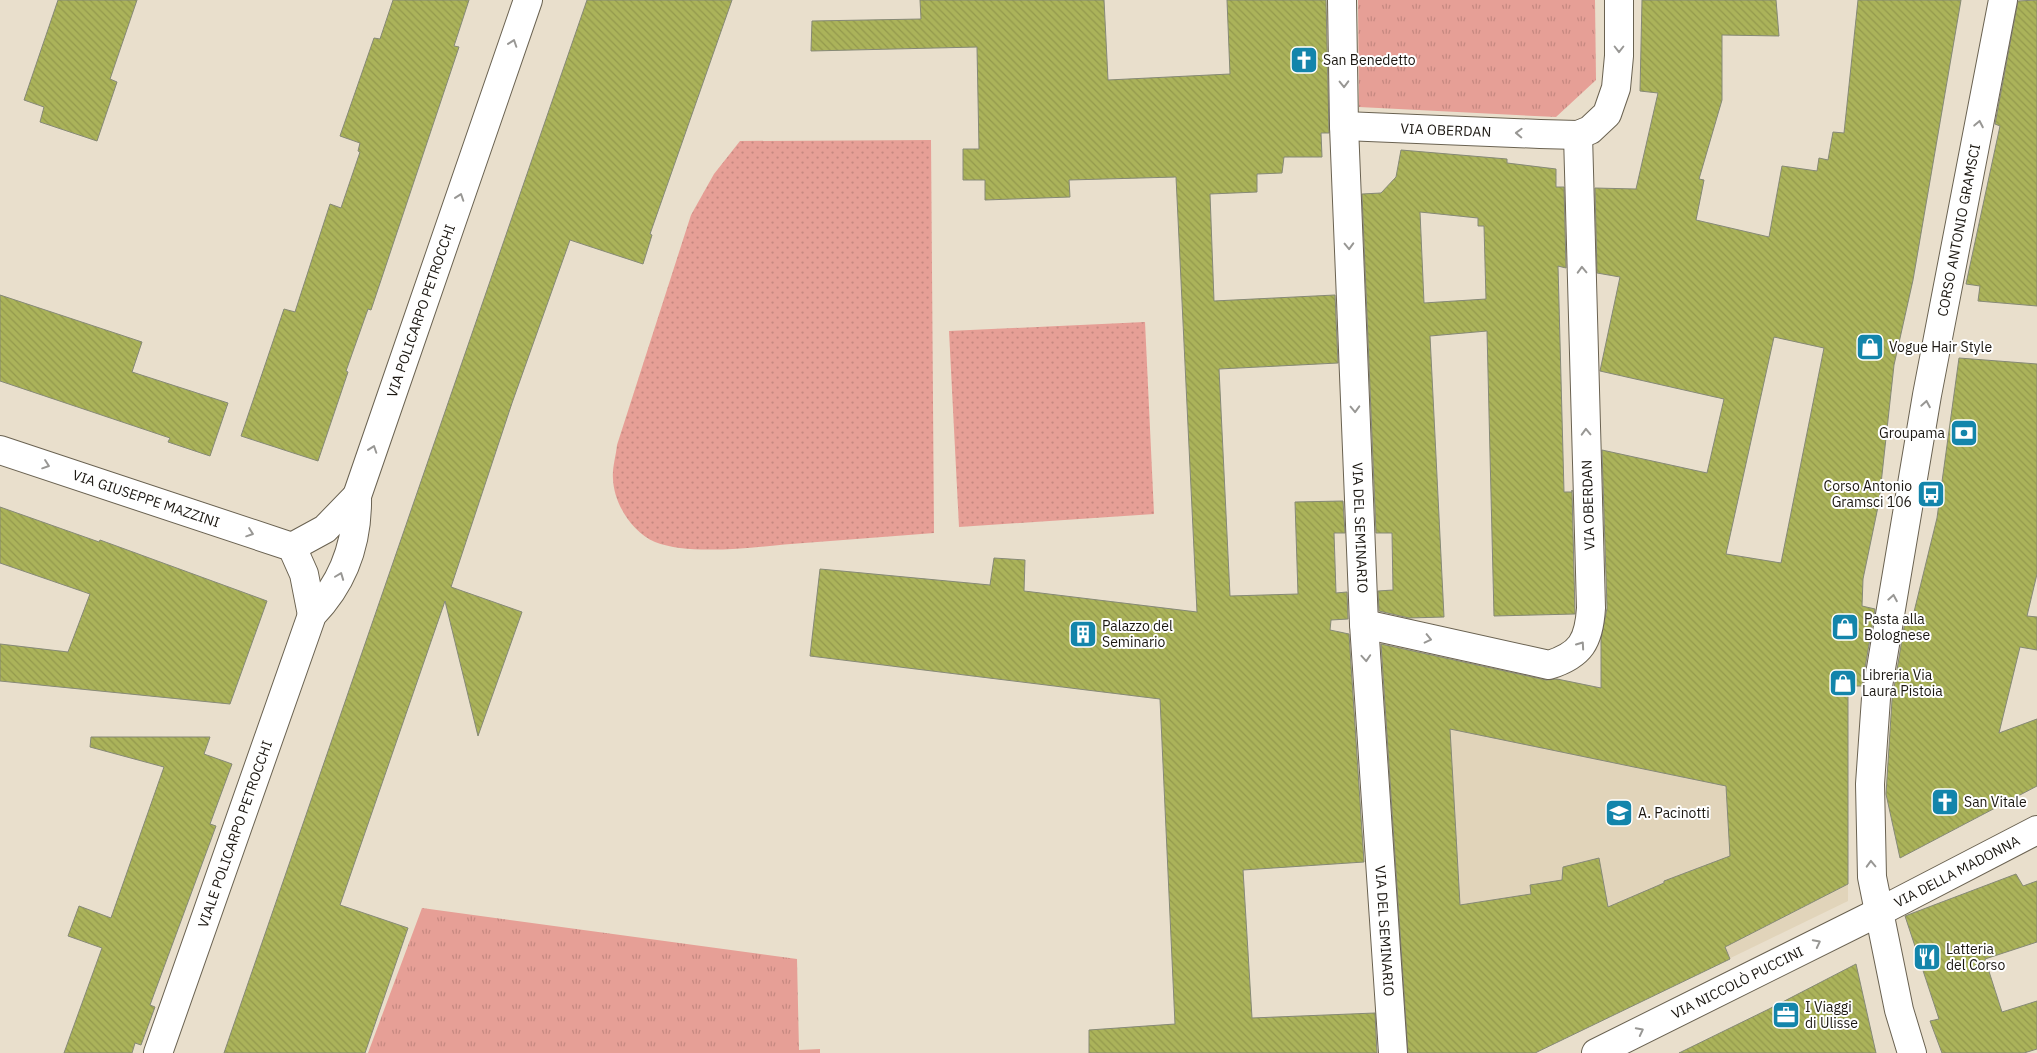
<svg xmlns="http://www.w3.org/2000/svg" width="2037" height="1053" font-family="'IBM Plex Sans',sans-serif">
<defs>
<pattern id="grass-dots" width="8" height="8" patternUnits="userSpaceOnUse" patternTransform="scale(1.25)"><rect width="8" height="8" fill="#e69f96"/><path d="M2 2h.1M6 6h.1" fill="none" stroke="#c58880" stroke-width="1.8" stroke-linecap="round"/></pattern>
<pattern id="park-tufts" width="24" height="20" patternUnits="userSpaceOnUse" patternTransform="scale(1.25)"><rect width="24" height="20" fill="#e69f96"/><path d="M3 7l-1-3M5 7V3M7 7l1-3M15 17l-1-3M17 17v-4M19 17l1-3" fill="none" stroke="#c58880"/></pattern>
<pattern id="building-back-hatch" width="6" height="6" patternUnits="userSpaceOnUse" patternTransform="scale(1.25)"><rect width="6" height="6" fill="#abb35a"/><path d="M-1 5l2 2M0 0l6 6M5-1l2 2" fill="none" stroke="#93994d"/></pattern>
</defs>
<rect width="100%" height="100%" fill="#e9dfcc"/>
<path fill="#e1d4ba" d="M1380,641L1723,714L1728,683L1848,703V901L1535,1053H1404Z"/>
<g fill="url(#grass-dots)">
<path d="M931,140L934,533C887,537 839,540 791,544C754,547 690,556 655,542C632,532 614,504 613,479C612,468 616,456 617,445L691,215L714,174L740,141Z"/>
<path d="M1145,322L1154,514L959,527L949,331Z"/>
</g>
<g fill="url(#park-tufts)">
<path d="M1358,0H1595L1596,80L1556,117L1359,107Z"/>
<path d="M422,908L797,959L799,1050L820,1049V1053H368Z"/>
</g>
<g fill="url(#building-back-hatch)" stroke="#868976" fill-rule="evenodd">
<path d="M58,0H137L110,79L117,82L97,141L40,122L44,107L24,100Z"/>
<path d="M393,0H469L454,46L459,47L371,310L368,309L346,371L348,372L318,461L241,436L284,309L295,312L330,204L341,208L360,152L358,151L360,143L340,136L374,38L380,39Z"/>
<path d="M587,0H732L650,234L652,235L643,264L570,240L512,403L451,587L522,612L478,736L445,601L340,905L408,928L365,1053H224Z"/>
<path d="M920,0H1104L1108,80L1230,74L1227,0H1326L1329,133H1321L1322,157H1284L1282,173L1257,174V192L1210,194L1214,301L1335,295L1338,363L1219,369L1230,596L1298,594L1295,502L1343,501L1345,533H1334L1336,593L1347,592L1348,619L1331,620L1330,630L1349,634L1364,862L1243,870L1252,1018L1375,1013L1377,1053H1089V1030L1175,1024L1160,699L810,656L820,569L990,585L994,558L1025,560L1024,591L1197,612L1176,177L1069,180L1070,197L985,200V180H963V149H979L977,47L811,51L812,21L921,19Z"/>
<path d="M1642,0H1776L1779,36L1722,35V100L1699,179L1704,180L1696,220L1769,237L1782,166L1817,171L1819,158L1828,160L1833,132L1844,133L1858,0H1961L1913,280L1894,365L1879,502L1863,579L1862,606L1875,609L1862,686H1848V884L1725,947L1730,959L1535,1053H1408L1381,644L1546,680L1557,679L1601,688V639L1607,608L1602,450L1707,473L1724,399L1600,371L1620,277L1597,273L1595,188L1636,189L1658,93L1640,91ZM1774,337L1824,348L1781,563L1726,554ZM1450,729L1726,786L1730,856L1664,881V883L1608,907L1599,858L1563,867L1562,880L1530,885L1531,894L1460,905Z"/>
<path d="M2037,0V306L1978,301L1980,286L1966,284L2000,126L1995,124L2018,1Z"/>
<path d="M1401,150L1507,159V163L1556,169V187H1564L1566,268L1558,266L1564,492H1572V490L1575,614L1494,616L1487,331L1430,336L1444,617L1409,618L1379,611L1378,591L1393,590L1392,533H1376L1362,194L1381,193L1396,177ZM1420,212L1478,218V226H1484L1486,299L1424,303Z"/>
<path d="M0,295L142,342L132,372L228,403L210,456L168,442L170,438L0,381Z"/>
<path d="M1959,358L2037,364V574L2027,616L2037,617V650L2020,647L1999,733L2037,719V786L1900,858L1886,794L1892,700L1906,615L1913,616L1937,518Z"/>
<path d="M0,507L99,542L100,540L267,601L230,704L0,681V644L68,652L90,594L0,563Z"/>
<path d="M91,737H210L204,754L232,764L210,824L216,826L150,1005L155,1007L141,1045L135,1043L132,1053H64L102,948L68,936L79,906L111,918L164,767L90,747Z"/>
<path d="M2016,874L2023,886L2037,881V942L1985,959L2002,1012L2037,1001V1049L2024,1053H1942L1930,1021L1939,1019L1905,916Z"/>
<path d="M1856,964L1876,1053H1679L1769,1009Z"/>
</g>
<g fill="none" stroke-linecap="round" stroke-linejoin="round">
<g stroke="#6a6251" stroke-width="30">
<g id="minor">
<path id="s1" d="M1342,0L1344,126L1364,624L1393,1053"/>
<path id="s2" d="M1344,126L1540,134L1578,135L1590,130L1607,114L1616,88L1619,56V0"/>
<path id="s3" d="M0,450L292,547L304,574L312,615"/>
<path d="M292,547L325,529L357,496"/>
<path d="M1364,624L1549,665C1581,655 1589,641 1591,608L1578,135"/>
<path id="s4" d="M1877,913L2037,830"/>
</g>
</g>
<g stroke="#6a6251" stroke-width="30">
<g id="tertiary">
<path id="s5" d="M158,1053L312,615C344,582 358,541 357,496L528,0"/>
<path id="s6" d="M1596,1053L1877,913"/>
<path id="s7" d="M1912,1053L1899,1010L1872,877L1870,784L1876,698L1927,395L2003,0"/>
</g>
</g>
<use href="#minor" stroke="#fff" stroke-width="28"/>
<use href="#tertiary" stroke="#fff" stroke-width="28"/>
</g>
<defs><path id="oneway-chevron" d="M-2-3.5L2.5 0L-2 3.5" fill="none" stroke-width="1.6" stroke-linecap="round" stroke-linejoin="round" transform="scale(1.25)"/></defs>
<g stroke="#989794">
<use href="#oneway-chevron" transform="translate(513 43) rotate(-71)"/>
<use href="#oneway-chevron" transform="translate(1619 49) rotate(90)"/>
<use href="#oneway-chevron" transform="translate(1344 84) rotate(89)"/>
<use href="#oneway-chevron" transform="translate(1979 124) rotate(-79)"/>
<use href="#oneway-chevron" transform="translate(1519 133) rotate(-178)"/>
<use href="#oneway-chevron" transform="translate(460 197) rotate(-71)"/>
<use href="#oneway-chevron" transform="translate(1349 246) rotate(88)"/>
<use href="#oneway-chevron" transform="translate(1582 270) rotate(-92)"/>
<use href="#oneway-chevron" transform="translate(1926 404) rotate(-80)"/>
<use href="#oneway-chevron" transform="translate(1355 409) rotate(88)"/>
<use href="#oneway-chevron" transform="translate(1586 432) rotate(-92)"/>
<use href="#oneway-chevron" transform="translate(373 449) rotate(-71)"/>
<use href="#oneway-chevron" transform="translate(46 465) rotate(19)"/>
<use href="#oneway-chevron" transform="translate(250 533) rotate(19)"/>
<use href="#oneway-chevron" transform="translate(340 576) rotate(-69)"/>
<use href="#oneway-chevron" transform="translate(1893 598) rotate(-80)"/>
<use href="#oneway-chevron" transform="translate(1428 639) rotate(13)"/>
<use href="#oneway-chevron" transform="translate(1581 645) rotate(-55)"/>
<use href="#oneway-chevron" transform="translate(1366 658) rotate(86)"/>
<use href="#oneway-chevron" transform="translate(1871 864) rotate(-92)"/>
<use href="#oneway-chevron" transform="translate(1817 943) rotate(-27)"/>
<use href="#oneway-chevron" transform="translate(1640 1031) rotate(-27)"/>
</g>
<defs>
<g id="church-square" transform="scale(1.4375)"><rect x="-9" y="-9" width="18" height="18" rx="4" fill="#1385ab" stroke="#fff"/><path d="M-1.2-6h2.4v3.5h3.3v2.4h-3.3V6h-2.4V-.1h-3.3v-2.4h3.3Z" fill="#fff"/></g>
<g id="shop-square" transform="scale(1.4375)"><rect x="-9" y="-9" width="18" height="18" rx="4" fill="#1385ab" stroke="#fff"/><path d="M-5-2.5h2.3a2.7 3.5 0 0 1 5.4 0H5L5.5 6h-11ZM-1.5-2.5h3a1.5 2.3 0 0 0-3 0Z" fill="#fff"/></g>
<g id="bank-square" transform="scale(1.4375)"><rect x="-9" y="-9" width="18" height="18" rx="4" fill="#1385ab" stroke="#fff"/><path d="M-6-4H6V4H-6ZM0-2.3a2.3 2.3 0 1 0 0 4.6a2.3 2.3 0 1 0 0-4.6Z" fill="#fff"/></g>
<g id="bus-square" transform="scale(1.4375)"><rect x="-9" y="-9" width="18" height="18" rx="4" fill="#1385ab" stroke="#fff"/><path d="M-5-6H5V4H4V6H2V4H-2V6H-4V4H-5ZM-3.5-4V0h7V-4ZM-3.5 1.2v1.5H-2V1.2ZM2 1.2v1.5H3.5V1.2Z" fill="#fff"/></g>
<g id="building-square" transform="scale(1.4375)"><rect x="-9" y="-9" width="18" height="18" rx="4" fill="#1385ab" stroke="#fff"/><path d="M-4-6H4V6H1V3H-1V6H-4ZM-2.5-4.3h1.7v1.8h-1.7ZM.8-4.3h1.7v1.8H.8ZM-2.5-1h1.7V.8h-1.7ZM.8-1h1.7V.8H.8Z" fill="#fff"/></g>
<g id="school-square" transform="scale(1.4375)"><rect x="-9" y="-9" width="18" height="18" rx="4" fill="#1385ab" stroke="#fff"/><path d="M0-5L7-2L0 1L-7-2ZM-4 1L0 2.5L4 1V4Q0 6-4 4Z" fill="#fff"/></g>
<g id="restaurant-square" transform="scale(1.4375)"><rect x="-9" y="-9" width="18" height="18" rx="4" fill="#1385ab" stroke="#fff"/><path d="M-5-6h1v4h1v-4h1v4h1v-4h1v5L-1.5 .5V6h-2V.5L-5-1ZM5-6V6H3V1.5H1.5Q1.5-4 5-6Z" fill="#fff"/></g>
<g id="office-square" transform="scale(1.4375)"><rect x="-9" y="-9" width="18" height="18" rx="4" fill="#1385ab" stroke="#fff"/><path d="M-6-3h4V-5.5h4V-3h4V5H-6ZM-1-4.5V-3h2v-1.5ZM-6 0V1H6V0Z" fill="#fff"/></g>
</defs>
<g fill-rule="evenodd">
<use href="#church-square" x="1304" y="60"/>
<use href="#shop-square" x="1870" y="347"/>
<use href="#bank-square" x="1964" y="433"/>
<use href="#bus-square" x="1931" y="494"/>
<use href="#shop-square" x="1845" y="627"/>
<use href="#building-square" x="1083" y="634"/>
<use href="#shop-square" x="1843" y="683"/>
<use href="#church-square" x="1945" y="802"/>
<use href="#school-square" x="1619" y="813"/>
<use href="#restaurant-square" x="1927" y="957"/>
<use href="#office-square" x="1786" y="1015"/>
</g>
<g text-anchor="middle" stroke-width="4" stroke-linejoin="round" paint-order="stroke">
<g font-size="14" fill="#1b1711" stroke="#fff" text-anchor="start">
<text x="1323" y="65">San Benedetto</text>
<text x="1889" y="352">Vogue Hair Style</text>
<text x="1945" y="438" text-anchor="end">Groupama</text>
<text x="1912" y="491" text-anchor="end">Corso Antonio<tspan x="1912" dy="16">Gramsci 106</tspan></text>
<text x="1864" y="624">Pasta alla<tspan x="1864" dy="16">Bolognese</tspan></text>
<text x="1102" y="631">Palazzo del<tspan x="1102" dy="16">Seminario</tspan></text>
<text x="1862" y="680">Libreria Via<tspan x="1862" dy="16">Laura Pistoia</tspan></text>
<text x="1964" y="807">San Vitale</text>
<text x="1638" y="818">A. Pacinotti</text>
<text x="1946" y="954">Latteria<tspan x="1946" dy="16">del Corso</tspan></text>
<text x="1805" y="1012">I Viaggi<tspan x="1805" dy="16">di Ulisse</tspan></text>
</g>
<g font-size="14" fill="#1b1711" stroke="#fff">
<text dy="5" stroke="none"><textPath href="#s2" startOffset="102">VIA OBERDAN</textPath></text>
<text dy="5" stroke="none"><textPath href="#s7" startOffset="835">CORSO ANTONIO GRAMSCI</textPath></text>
<text dy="5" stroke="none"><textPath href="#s5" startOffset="791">VIA POLICARPO PETROCCHI</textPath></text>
<text dy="5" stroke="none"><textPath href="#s3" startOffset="154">VIA GIUSEPPE MAZZINI</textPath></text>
<text transform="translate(1588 505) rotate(-92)" y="5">VIA OBERDAN</text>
<text dy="5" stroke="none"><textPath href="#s1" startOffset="528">VIA DEL SEMINARIO</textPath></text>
<text dy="5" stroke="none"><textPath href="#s5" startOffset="232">VIALE POLICARPO PETROCCHI</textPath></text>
<text dy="5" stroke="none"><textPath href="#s4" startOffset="90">VIA DELLA MADONNA</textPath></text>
<text dy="5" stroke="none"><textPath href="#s1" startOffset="932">VIA DEL SEMINARIO</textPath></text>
<text dy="5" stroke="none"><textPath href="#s6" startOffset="158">VIA NICCOLÒ PUCCINI</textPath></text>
</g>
</g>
</svg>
